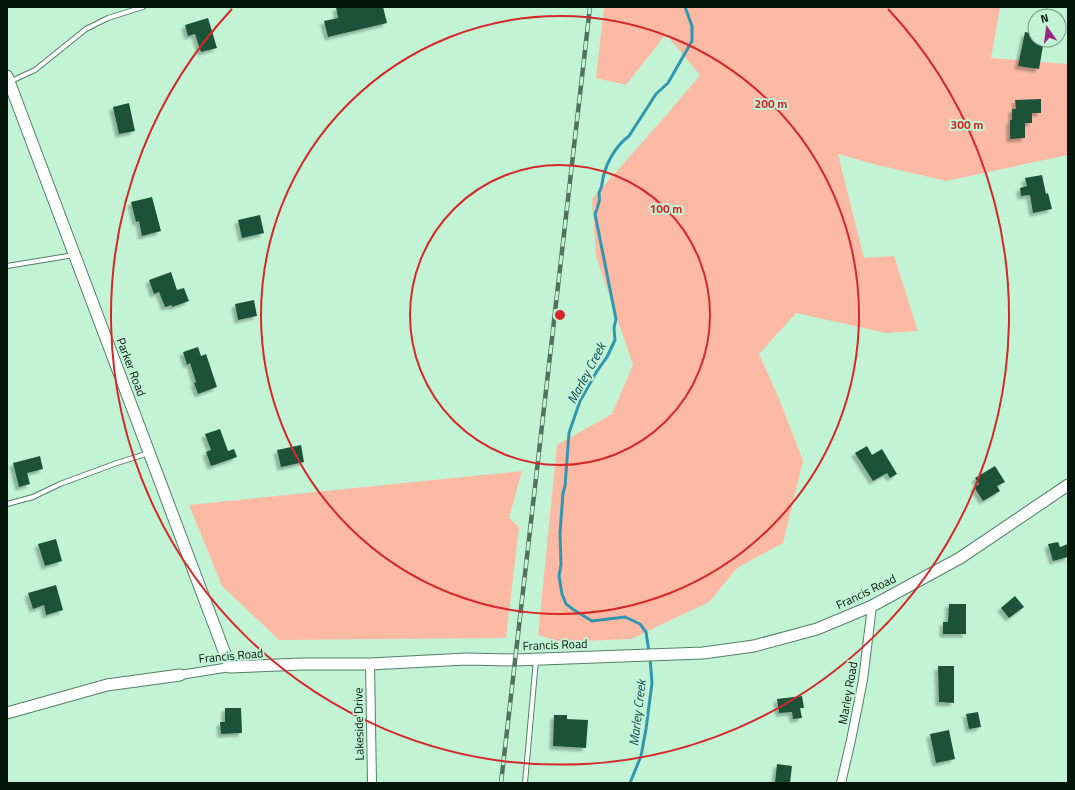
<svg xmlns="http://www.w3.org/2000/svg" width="1075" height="790" font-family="'Titillium Web',sans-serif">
<defs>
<filter id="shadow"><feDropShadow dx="-3.5" dy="3.5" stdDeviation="1" flood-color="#0004"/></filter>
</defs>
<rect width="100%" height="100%" fill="#c2f3d5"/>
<g fill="#fcbaa5">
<path d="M604,7H1000L991,58L1068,64V155L946,181L877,165L838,154L864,258L894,256L918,331L886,333L796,313L759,354L780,401L803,461L783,543L737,568L709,602L631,639L559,642L538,635L557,445L612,414L633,365L596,256L592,199L663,119L700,75L666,34L626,85L596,78Z"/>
<path d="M522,471L509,518L519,527L506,638L279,640L222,586L189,505Z"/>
</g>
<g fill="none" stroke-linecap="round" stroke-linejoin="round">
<g stroke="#3196b0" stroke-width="3">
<path d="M649,652L646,632L640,624L625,617L592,621L574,610L566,604L562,594L559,576L561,565L560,533L563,493L565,486L569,433L580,401L597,371L607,357L615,340L614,328L616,319L595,214C597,210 598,206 599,202C600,199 599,196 599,193C600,190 602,187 602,184C604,167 614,147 629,136L656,94L668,83L692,41V26L685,7"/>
<path d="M630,783L641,756L646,729L652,683L650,658"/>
</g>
</g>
<g fill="#1d5338" filter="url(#shadow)">
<path d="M336,7H383L387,23L328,37L324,21L338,18Z"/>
<path d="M208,18L217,48L201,52L195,34L188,36L185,25Z"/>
<path d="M1025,32L1035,34V40H1044L1039,69L1018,66Z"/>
<path d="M1041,99V113H1032V123H1025V138L1010,139V120H1012V109H1016L1015,100Z"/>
<path d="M129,103L135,131L119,134L113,107Z"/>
<path d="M1042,175L1046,194L1048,193L1052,209L1033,213L1030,195L1021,196L1020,188L1027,186L1025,178Z"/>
<path d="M152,197L161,231L142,236L139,221L136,222L131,202Z"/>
<path d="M260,215L264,233L242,238L238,220Z"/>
<path d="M171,272L177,290L184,288L189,301L172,307V305L165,307L159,292L154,294L149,280Z"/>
<path d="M254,300L257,316L238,320L235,304Z"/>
<path d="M198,347L201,356L206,354L217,387L198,394L194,383L196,382L190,363L187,365L183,352Z"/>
<path d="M220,429L228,451L234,449L237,457L211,466L206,452L211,450L205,434Z"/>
<path d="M301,445L304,462L281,467L277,450Z"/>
<path d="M867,446L872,455L882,449L897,474L890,478L887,473L873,481L855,453Z"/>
<path d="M40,456L43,469L27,473L30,484L19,487L13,463Z"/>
<path d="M995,466L1005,482L997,486L1000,491L983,501L974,487L979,484L975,478Z"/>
<path d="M56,539L62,561L45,566L38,544Z"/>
<path d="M1058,542L1060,547L1068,544V557L1053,561L1048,544Z"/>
<path d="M56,585L63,610L46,615L44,605L33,609L28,593Z"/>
<path d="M1015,596L1024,607L1009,618L1001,608Z"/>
<path d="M949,604H966V634H943V622H948Z"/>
<path d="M938,666H954V703L939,702Z"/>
<path d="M802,696L804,708H800L802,718L793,719L792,712L779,713L777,699Z"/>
<path d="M225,708H241L242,733L221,734L220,722H225Z"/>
<path d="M978,712L981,727L969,729L966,714Z"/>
<path d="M554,715H567V719L588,720L586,748L553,746Z"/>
<path d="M949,730L955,759L936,763L930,734Z"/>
<path d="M777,764L792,766L790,783H775Z"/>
</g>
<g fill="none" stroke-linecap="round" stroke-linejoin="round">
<g stroke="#528065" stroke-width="6">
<g id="lane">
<path d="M9,82L35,70L86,29L108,18L143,7"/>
<path d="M7,266L74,255"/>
<path d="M7,504L33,497L60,484L117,463L149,453"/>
<path d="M525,783L536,660"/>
</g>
</g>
<g stroke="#528065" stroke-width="10">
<g id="street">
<path d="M370,664L372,783"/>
<path d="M180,675L230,667"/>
<path d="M841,783L851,740L863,680L872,606"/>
</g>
</g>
<g stroke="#528065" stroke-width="13">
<g id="secondary">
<path d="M7,76L230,667L302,664H370L466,659L515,660L703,653L754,646L817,629L872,606L960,558L1068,485"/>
<path d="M7,713L107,685L180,675"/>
</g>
</g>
<use href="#lane" stroke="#fff" stroke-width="4"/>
<use href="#street" stroke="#fff" stroke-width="8"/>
<use href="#secondary" stroke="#fff" stroke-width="11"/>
<g stroke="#53715f" stroke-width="4.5">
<path id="rail" d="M501,783L590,7"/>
</g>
<use href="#rail" stroke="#c2f3d5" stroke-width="3" stroke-dasharray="9" stroke-linecap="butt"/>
</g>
<g fill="none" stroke="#d62828" stroke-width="2">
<circle cx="560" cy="315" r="150"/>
<circle cx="560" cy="315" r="299"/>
<path d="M888 9A449 449 0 1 1 232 9"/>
</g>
<g text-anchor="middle" stroke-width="4" stroke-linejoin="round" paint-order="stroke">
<g font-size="12" fill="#04160c" stroke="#c2f3d5">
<text transform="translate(131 367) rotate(69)" y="4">Parker Road</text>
<text transform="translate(866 592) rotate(-26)" y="4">Francis Road</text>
<text transform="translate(555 645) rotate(-2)" y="4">Francis Road</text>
<text transform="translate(231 656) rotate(-5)" y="4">Francis Road</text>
<text transform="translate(848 693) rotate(-80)" y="4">Marley Road</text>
<text transform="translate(359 724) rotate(-91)" y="4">Lakeside Drive</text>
</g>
<g font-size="13" font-style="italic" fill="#0b4654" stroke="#c2f3d5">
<text transform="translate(586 373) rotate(-62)" y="5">Marley Creek</text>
<text transform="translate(637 713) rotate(-83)" y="5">Marley Creek</text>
</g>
</g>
<circle cx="560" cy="315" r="6" fill="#d62828" stroke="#c2f3d5" stroke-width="2"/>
<g font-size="12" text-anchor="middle" font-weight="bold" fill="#d62828" stroke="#c2f3d5" stroke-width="4" stroke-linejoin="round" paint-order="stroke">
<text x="771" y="108">200 m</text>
<text x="967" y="129">300 m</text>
<text x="666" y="213">100 m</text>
</g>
<rect width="1075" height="790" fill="none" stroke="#04160c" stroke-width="16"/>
<g transform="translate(1047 28) rotate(346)"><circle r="19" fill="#c2f3d5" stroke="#769b85"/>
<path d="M0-3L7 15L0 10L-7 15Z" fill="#9a2681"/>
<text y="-6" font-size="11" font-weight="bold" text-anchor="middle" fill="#04160c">N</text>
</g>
</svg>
